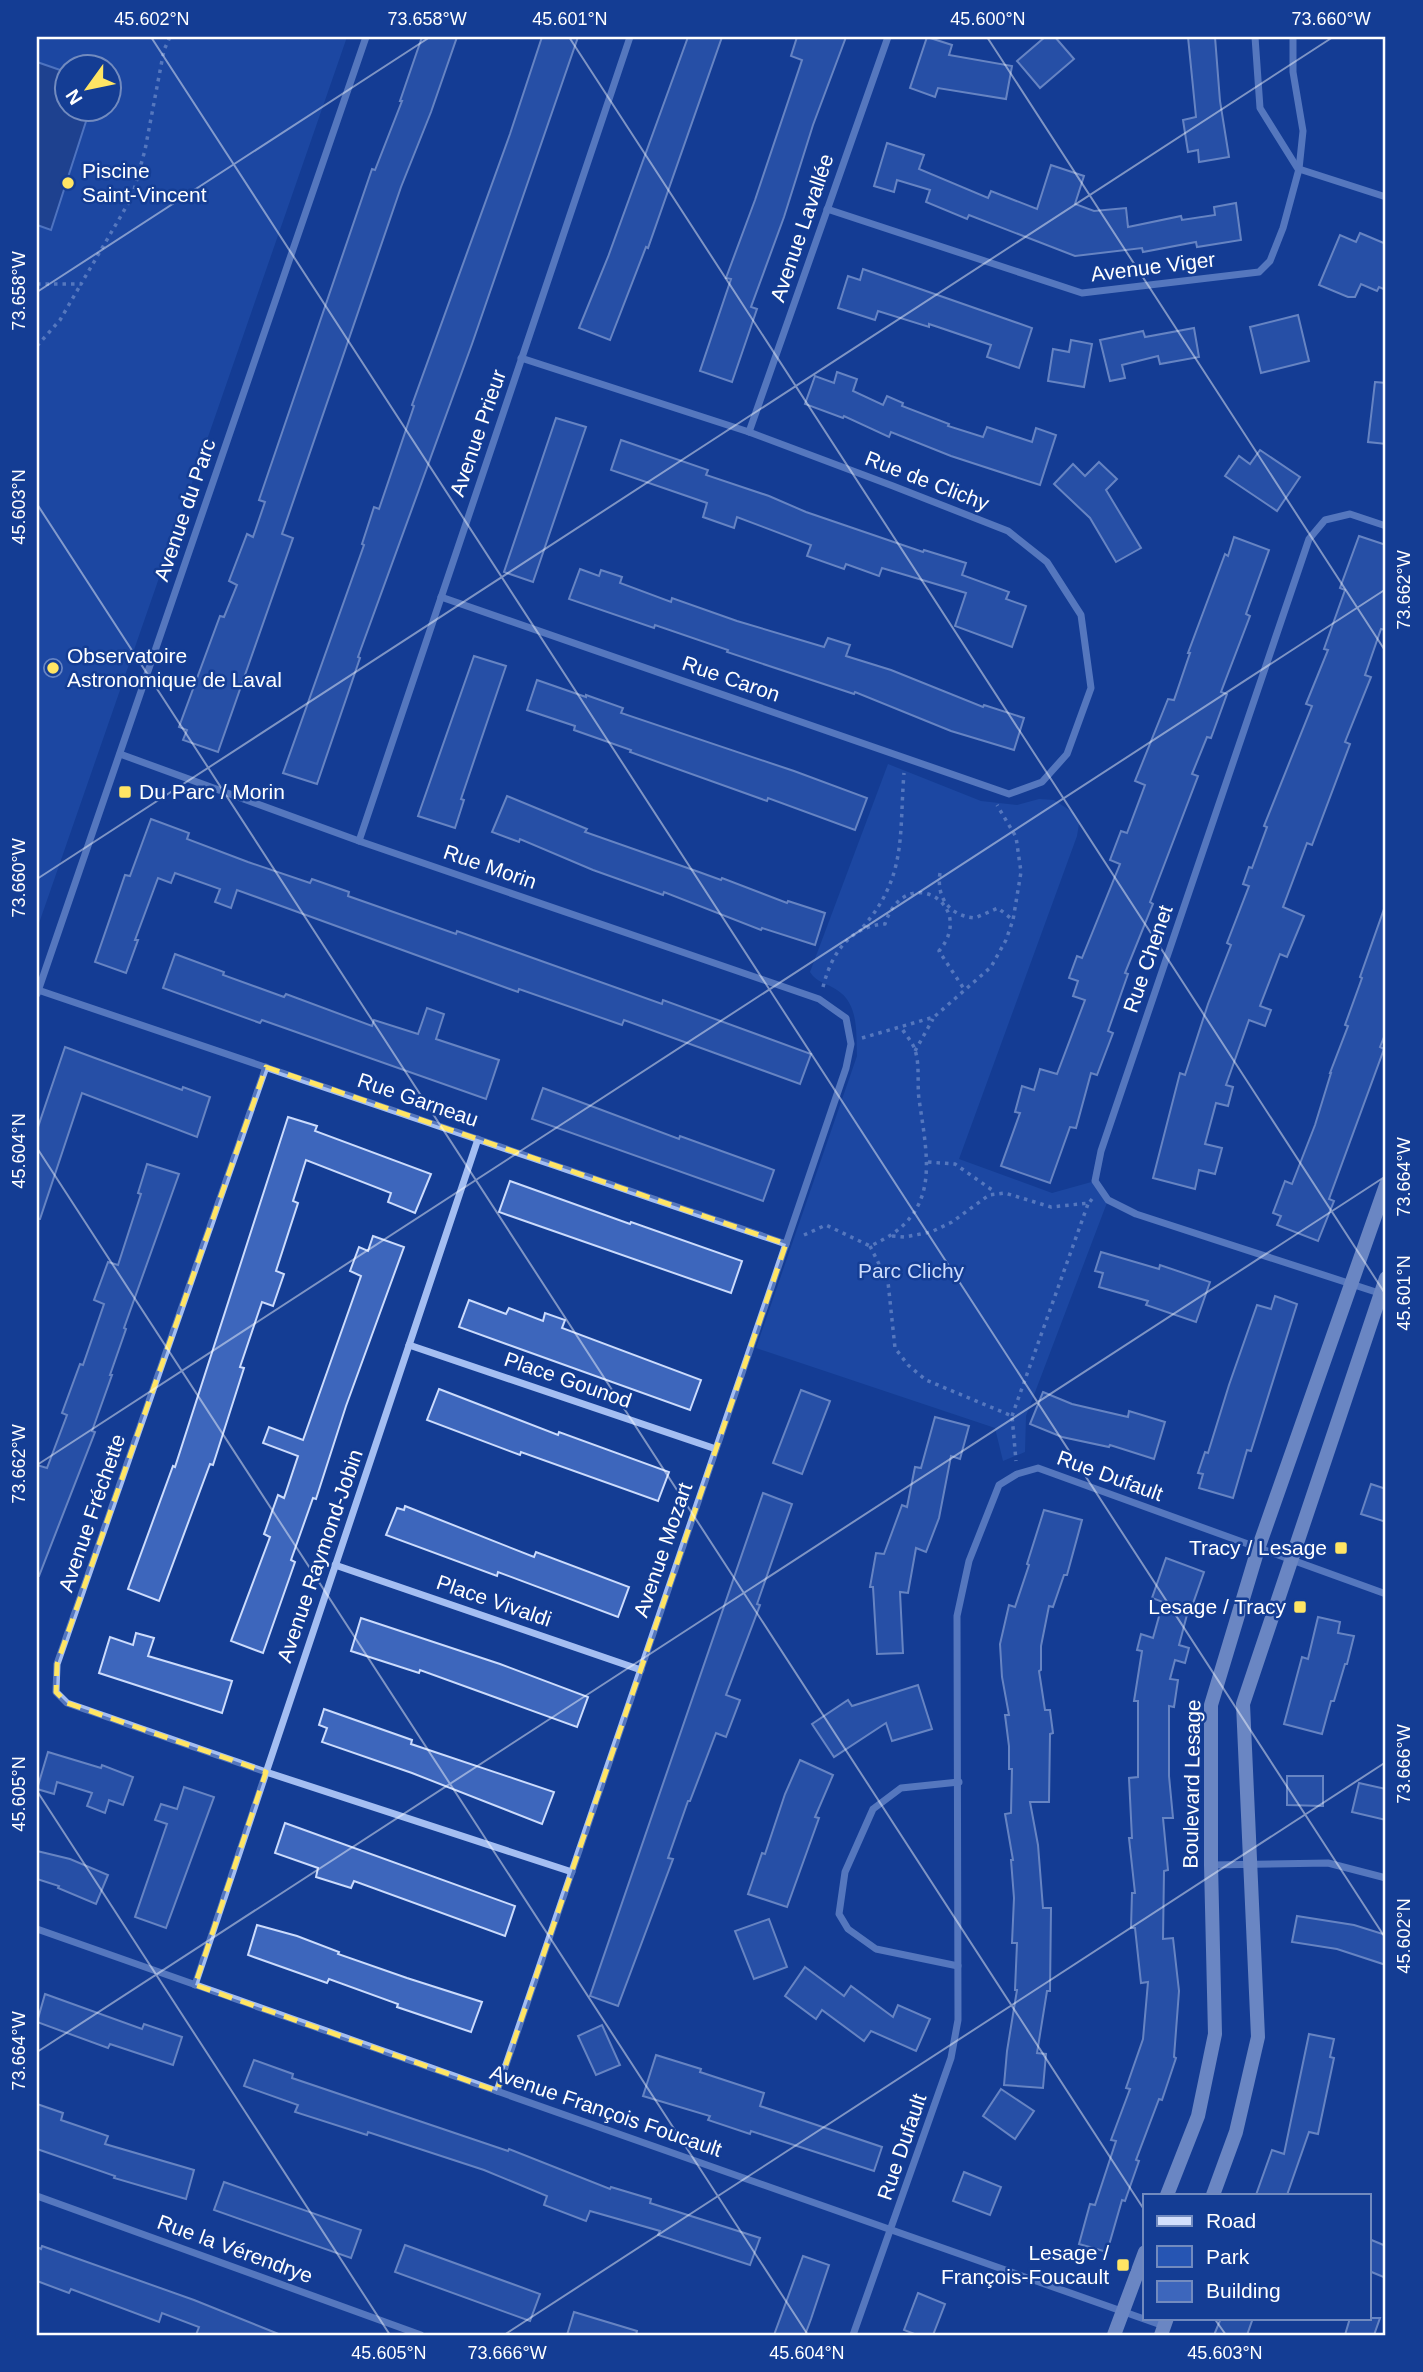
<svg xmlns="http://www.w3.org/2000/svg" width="1423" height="2372" font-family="Helvetica,sans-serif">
<rect width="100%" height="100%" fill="#143d94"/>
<g fill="#2655b3" fill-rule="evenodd">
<path d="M37,37H347L37,929ZM66,66H108V108H66Z"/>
<path d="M888,764L981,801L1017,805L1039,799L1054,800L1074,813L1079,824L1077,836L959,1159L1052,1193L1095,1181L1108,1200L1026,1416L1025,1452L1003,1461L995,1428L756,1348L857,1056C856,1033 859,1004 837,990C827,983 817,983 810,972Z"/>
</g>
<path fill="#2a4789" stroke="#96b6f5" stroke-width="2" d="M37,62L66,72V108L90,109L51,230L37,225Z"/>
<g fill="#3d66bc" stroke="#cbdbfc" stroke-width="2">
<path d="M422,37H457L431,112L401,187L282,534L293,538L218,752L183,740L187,730L179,727L220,616L224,617L237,585L229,581L247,534L253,537L265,502L259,500L372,169L375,170L402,101H400Z"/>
<path d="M542,37H578L472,344L358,657L360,658L317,784L283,773L364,545L362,544L374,507L379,509L414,406L412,405L510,134Z"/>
<path d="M688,37H722L648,248L646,247L610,340L579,328L608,257Z"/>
<path d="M797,37H846L813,125L784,217L751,307L757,309L732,382L700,371L731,279L726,278L755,200L802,60L791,56Z"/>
<path d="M927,37L952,45L949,55L1012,66L1006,99L938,88L935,97L910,88Z"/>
<path d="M1045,37H1055L1074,59L1040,88L1017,61Z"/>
<path d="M1188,37H1215L1220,101L1229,157L1199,162L1198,150L1188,152L1183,120L1196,117Z"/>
<path d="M887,143L924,155L919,169L988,198L991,191L1037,209L1051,165L1084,176L1075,204L1094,211L1126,208L1128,227L1181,216L1182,220L1215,215L1214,207L1236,203L1241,240L1197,247L1196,242L1143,252L1142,248L1075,256L969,215L967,219L926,202L930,190L897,180L894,192L874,186Z"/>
<path d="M1360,233L1386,244V290L1379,287L1377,291L1361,284L1355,297H1348L1319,285L1340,235L1356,242Z"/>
<path d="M863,269L1032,328L1019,368L987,357L991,345L929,324V327L878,311L875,320L838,308L848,276L860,280Z"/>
<path d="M1298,315L1309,361L1261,373L1250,327Z"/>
<path d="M1194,328L1199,357L1160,364L1158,356L1122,365L1125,378L1110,381L1100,340L1143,331L1145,337Z"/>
<path d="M1071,340L1092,344L1084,387L1048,381L1053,349L1069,352Z"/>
<path d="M837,372L857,379L853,391L883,405L887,396L903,403L902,406L949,424L948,426L983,437L987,427L1032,442L1036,428L1056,435L1040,485L951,456L891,432L889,437L844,416L843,418L805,404L815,376L834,383Z"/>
<path d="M1375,382L1386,383V444L1368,442Z"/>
<path d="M556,418L586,427L533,582L504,572Z"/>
<path d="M621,440L708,470L706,475L769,496L806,512L923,552L924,550L966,563L962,575L1009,592L1006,599L1026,606L1012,647L955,626L966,593L882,568L879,576L846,564L844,569L807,556L811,545L737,517L734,528L703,517L707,503L611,470Z"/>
<path d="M1260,450L1300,477L1277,511L1225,476L1239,456L1250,464Z"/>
<path d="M1099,462L1117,479L1106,490L1141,548L1116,562L1090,518L1054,484L1073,464L1085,476Z"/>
<path d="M1359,536L1386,545V630L1381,629L1365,675L1371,677L1345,742L1350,744L1312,845L1307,843L1283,907L1304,916L1287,957L1280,954L1260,1006L1271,1010L1265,1026L1249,1020L1226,1085L1233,1087L1228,1106L1216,1103L1205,1144L1222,1148L1215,1174L1199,1170L1195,1189L1153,1178L1180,1073L1185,1075L1208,1004L1231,945L1227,943L1249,886L1243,884L1249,867L1252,868L1267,827L1264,826L1312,706L1306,704L1328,650L1324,649L1345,590L1340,588Z"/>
<path d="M1234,537L1269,550L1246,614L1250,616L1221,692L1227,694L1211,738L1207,737L1192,774L1198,776L1150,902L1153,904L1125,973L1128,974L1108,1031L1113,1033L1097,1075L1091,1073L1076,1128L1070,1127L1050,1183L1001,1166L1020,1113L1015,1112L1022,1086L1034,1090L1040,1069L1057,1074L1085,1000L1073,996L1078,981L1069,978L1077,956L1082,958L1120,864L1110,860L1121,831L1127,833L1145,785L1135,781L1168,699L1174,700L1190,653H1188L1225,554L1228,556Z"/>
<path d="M580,569L599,576L601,570L622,577L620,583L671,602L672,598L737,621L824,647L828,638L850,645L846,656L891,670L983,707L984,705L1024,718L1014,750L951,731L855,692L854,694L727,652L728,650L655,625L654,628L569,599Z"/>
<path d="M474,656L506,666L461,799L464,800L455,828L418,816Z"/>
<circle cx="53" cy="668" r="9"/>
<path d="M537,680L586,697V695L623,708L621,713L794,771L867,798L855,830L768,798L767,801L630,752L631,750L574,730L575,726L527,710Z"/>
<path d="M507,796L587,829L585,832L699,872L721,880L722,878L787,903L788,901L825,913L815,945L762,928L761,930L664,892L663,895L593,870L520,839L519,842L492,832Z"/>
<path d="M151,819L189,833L187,839L248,862L310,883L312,879L349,892L348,896L456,934L457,931L662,1004L663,1000L811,1054L800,1084L624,1020L622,1025L519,989L518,992L237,890L231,908L215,902L220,889L175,873L171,883L158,878L135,940H138L126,973L95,962L125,875L130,876Z"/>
<path d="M1384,909H1386V1032L1380,1047L1384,1049L1329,1199L1334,1201L1318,1241L1277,1225L1281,1216L1273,1213L1285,1181L1292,1184L1315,1125L1331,1073H1330L1348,1026L1345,1025L1362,978L1360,977Z"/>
<path d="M175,954L224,972L223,975L284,997L286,994L372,1026L374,1020L418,1034L427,1008L444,1014L436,1039L499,1060L486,1099L262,1020L260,1023L163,988Z"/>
<path d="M65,1047L182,1090L183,1087L210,1097L197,1137L82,1093L40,1219H37V1130Z"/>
<path d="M543,1088L679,1139L680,1136L774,1170L763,1201L532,1119Z"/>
<path d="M288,1117L317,1126L315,1131L431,1174L415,1213L388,1202L391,1193L306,1160L293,1201L298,1203L276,1271L284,1274L273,1306L262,1302L240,1367L244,1368L213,1465L210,1464L159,1601L128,1589L173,1466L175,1467Z"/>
<path d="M147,1164L179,1174L124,1328L126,1329L110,1375H112L92,1431L95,1432L39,1576H37V1465L47,1468L67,1415L62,1413L80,1364L83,1365L104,1304L94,1300L108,1262L118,1265L141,1194L138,1193Z"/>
<path d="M510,1181L630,1224L631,1222L742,1261L731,1293L499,1212Z"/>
<path d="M373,1236L404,1247L346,1406L316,1499L313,1498L291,1560L295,1562L263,1653L231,1641L270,1537L264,1534L278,1495L284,1498L298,1456L263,1443L269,1427L303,1440L361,1276L350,1271L359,1247L368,1251Z"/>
<path d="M1101,1252L1159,1269L1160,1265L1210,1282L1196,1322L1146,1305L1148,1301L1099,1287L1103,1273L1095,1271Z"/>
<path d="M1275,1296L1297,1304L1251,1451L1247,1450L1233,1498L1199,1488L1203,1474L1198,1473L1205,1452L1208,1453L1229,1385L1257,1305L1271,1309Z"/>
<path d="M469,1300L506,1314L509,1308L543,1321L545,1313L565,1320L562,1328L701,1380L690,1410L459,1327Z"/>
<path d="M439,1389L558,1435L559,1432L669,1472L658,1501L521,1452L520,1455L427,1420Z"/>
<path d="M801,1390L830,1401L802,1474L773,1463Z"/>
<path d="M1043,1392L1072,1404L1128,1417L1129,1411L1165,1422L1154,1459L1110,1445L1109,1447L1062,1437L1030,1424Z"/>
<path d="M935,1417L969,1426L960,1459L951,1456L939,1518L926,1552L916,1548L908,1593L900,1592L903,1653L877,1654L873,1587H870L876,1553L884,1554L902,1505L907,1507L915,1467L921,1468Z"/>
<path d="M1371,1484L1386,1489V1522L1361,1514Z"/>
<path d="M763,1493L792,1504L757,1604L760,1605L726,1695L740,1700L726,1737L716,1733L690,1801H688L668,1858L673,1859L618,2006L590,1996Z"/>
<path d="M405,1506L534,1557L536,1552L629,1587L618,1617L498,1572L497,1576L386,1535L397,1508L404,1510Z"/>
<path d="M1044,1510L1082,1520L1067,1575H1064L1053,1607L1049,1606L1041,1646V1670L1039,1671L1045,1710H1050L1053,1733L1050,1734L1049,1802H1030L1038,1845L1043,1908H1051L1050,1991H1047L1037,2053L1046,2054L1043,2088L1004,2085L1007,2051L1017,1990H1015L1017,1943H1012L1014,1898L1011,1860H1013L1005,1814L1011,1813L1012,1769H1009V1746L1005,1715H1009L1002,1677L1000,1644L1009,1605L1015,1607L1029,1565L1027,1564Z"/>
<path d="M1166,1558L1204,1572L1190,1612L1188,1611L1179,1645L1189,1648L1185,1663L1175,1660L1170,1679L1178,1680L1174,1707L1169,1706V1776L1173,1818H1163L1168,1870L1164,1871L1163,1939L1173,1938L1179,1991L1174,2057L1176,2058L1162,2100L1159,2099L1136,2160L1139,2161L1125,2201L1122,2200L1107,2252L1079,2244L1090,2204L1095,2205L1116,2141L1111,2140L1130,2089L1126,2088L1143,2039L1148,1982L1141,1983L1135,1928H1131L1132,1893H1135L1129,1838H1132L1129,1778L1138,1777V1701H1134L1142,1651L1137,1650L1141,1634L1153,1638L1163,1602L1152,1598Z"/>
<path d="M1318,1617L1340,1622L1338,1633L1354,1636L1347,1664H1345L1334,1701H1331L1322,1734L1284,1724L1302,1657L1308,1659Z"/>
<path d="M361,1618L500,1664L588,1697L577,1727L420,1670L419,1673L351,1651Z"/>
<path d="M136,1633L154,1638L148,1656L232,1681L222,1713L99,1673L110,1637L133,1645Z"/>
<path d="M918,1685L932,1729L892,1741L886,1723L834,1757L812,1724L848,1700L852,1706Z"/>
<path d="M324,1709L412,1740L411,1744L554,1792L542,1824L412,1773L322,1742L327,1728L319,1725Z"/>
<path d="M48,1752L101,1768L102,1765L133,1777L123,1805L109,1800L105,1813L87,1806L92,1793L57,1782L54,1794L37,1789Z"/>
<path d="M800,1760L833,1775L815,1817L819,1818L787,1907L748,1894L762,1853L765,1854L785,1794Z"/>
<path d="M1287,1776H1323V1806L1287,1805Z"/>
<path d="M1359,1783L1386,1789V1820L1352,1812Z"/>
<path d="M184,1787L214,1797L166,1928L135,1917L167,1824L155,1820L161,1804L177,1809Z"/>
<path d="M285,1823L515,1906L505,1936L354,1881L351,1888L316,1877L318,1868L275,1853Z"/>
<path d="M37,1851L70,1859L108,1875L96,1904L58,1888L59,1886L37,1879Z"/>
<path d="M1297,1916L1354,1925L1386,1935V1965L1337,1949L1292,1942Z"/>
<path d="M769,1919L787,1967L754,1979L735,1931Z"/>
<path d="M257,1925L297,1936L339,1952L338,1954L407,1978L482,2002L471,2032L397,2007L398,2004L329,1979L327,1983L248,1955Z"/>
<path d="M805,1967L844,1996L851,1986L893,2017L898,2005L930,2019L916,2051L871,2031L864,2041L822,2010L816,2019L785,1996Z"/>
<path d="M45,1994L142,2029L144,2024L182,2037L173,2065L110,2044L108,2048L37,2022Z"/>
<path d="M602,2025L620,2065L596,2075L578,2036Z"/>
<path d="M1309,2034L1334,2039L1330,2057L1334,2058L1318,2134L1309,2132L1287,2195H1256L1272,2150L1284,2154Z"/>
<path d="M656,2055L701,2069L700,2072L764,2093L760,2106L882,2147L874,2171L751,2131L750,2134L708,2120L710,2116L643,2096Z"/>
<path d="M254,2060L293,2074L292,2078L508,2151L509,2149L610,2189L611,2187L651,2199L650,2203L760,2238L750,2265L658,2235L660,2231L590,2211L586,2221L544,2205L547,2196L484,2170L368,2132L367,2135L295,2112L298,2105L244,2086Z"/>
<path d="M1001,2089L1034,2111L1015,2139L983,2116Z"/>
<path d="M37,2104L63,2113L61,2120L108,2136L105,2144L194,2170L186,2199L114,2178L115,2176L37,2149Z"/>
<path d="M964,2172L1001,2187L990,2215L953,2201Z"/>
<path d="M224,2182L361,2230L351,2258L214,2210Z"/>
<path d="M1369,2239L1386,2246V2278L1369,2271Z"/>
<path d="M405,2245L540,2294L530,2321L395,2272Z"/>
<path d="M42,2246L194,2300L281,2335H196L199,2327L162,2313L159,2322L71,2289L69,2293L37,2281V2247L41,2249Z"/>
<path d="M803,2256L829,2265L811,2319L805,2335H774Z"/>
<path d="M918,2293L945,2304L933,2335H917L904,2330Z"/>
<path d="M574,2312L637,2331L636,2335H567Z"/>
<path d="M1221,2318H1253L1247,2335H1214Z"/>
<path d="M1350,2318H1380L1374,2335H1345Z"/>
</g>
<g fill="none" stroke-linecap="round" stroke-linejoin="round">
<g stroke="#a4bef2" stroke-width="3.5" stroke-dasharray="3.5 5" stroke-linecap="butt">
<path d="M37,284H81L132,197L145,150L164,50L170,37"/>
<path d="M37,346L60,320L81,284"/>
<path d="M940,873C936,898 950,916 975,918L998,908L1013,920"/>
<path d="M863,927C907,876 899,836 904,773"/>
<path d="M823,987C831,955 849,926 885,924C905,861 978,905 939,951L964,989"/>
<path d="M862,1038L934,1017L991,967L1006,940L1013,920L1021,872L1016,837L997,805"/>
<path d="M915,1051L933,1019"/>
<path d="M928,1162L955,1164L995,1192"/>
<path d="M804,1235L826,1225L870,1246C942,1215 928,1162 919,1099C917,1084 920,1065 915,1050C913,1043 905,1034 901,1027"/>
<path d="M892,1236L905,1237L931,1232L952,1222L989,1195L1005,1193L1051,1207L1089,1203L1092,1199"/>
<path d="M870,1246L888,1282L895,1348L908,1365L926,1380L1012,1416L1016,1461"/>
<path d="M1012,1416L1088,1204"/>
</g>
<g stroke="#a4bef2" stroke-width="7">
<path d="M1255,37L1260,108L1298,169"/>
<path d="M1299,169L1386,197"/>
<path d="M827,209L1082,293L1259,272L1270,261L1283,228L1299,169L1303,131L1293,72V37"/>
<path d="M749,432L888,37"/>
<path d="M441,597L1009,794L1042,782L1067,754L1091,688L1081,615L1047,562L1008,531L893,486L749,432L521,358"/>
<path d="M120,754L359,841L819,999L846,1018L851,1044L846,1068L497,2091"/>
<path d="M359,841L630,37"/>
<path d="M38,990L786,1244"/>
<path d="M37,994L366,37"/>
<path d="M266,1067L57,1664L56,1692L67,1703L266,1772L572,1872"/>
<path d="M1382,1294L1136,1214L1108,1200L1095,1181L1101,1151L1309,539L1325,520L1350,514L1386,526"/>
<path d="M409,1345L716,1449"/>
<path d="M335,1565L641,1670"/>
<path d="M1211,1865L1328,1863L1386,1878"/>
<path d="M37,1929L1164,2326"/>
<path d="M958,1966L876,1949L848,1929L839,1914L845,1872L873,1809L901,1788L959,1782"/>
<path d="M195,1985L478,1139"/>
<path d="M37,2196L421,2335"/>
<path d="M853,2335L951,2058L958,2020L957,1616L969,1561L999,1485L1017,1474L1038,1468L1386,1594"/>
</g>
<g stroke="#d2dffc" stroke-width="14">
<path d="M1167,2195L1198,2116L1215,2034L1211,1865V1705L1258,1549L1386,1185"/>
<path d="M1213,2195L1236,2132L1258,2037L1243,1704L1386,1278"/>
<path d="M1114,2335L1145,2252"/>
<path d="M1161,2335L1167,2318"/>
</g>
</g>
<path d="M0 0H1423V2372H0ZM266,1067L786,1244L497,2091L195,1985L266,1772L67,1703L56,1692L57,1664Z" fill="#143d94" fill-opacity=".55" fill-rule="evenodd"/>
<path fill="none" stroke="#ffe564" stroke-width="5" stroke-dasharray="14 9" stroke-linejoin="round" d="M266,1067L786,1244L497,2091L195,1985L266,1772L67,1703L56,1692L57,1664Z"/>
<path fill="none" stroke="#fff" stroke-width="2" stroke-opacity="0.45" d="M151,37L1386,1939M569,37L1386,1295M987,37L1386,652M37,292L430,37M37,504L1145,2211M37,879L1333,37M37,1148L808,2335M37,1465L1386,589M37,1791L390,2335M37,2052L1386,1176M1214,2318L1226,2335M504,2335L1386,1762"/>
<g fill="#ffe564" stroke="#143d94" stroke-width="2.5">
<circle cx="68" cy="183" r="7"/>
<circle cx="53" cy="668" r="7"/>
<rect x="118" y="785" width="14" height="14" rx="3.5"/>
<rect x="1334" y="1541" width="14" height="14" rx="3.5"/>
<rect x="1293" y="1600" width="14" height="14" rx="3.5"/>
<rect x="1116" y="2258" width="14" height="14" rx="3.5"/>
</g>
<g text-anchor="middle" stroke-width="5" stroke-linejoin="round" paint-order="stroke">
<g font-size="21" fill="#fff" stroke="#143d94" text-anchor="start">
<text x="82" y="178">Piscine<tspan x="82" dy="24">Saint-Vincent</tspan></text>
<text x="67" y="663">Observatoire<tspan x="67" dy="24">Astronomique de Laval</tspan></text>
<text x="139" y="799">Du Parc / Morin</text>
<text x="1327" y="1555" text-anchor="end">Tracy / Lesage</text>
<text x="1286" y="1614" text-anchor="end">Lesage / Tracy</text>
<text x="1109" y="2260" text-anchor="end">Lesage /<tspan x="1109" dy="24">François-Foucault</tspan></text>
</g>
<g font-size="21" fill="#fff" stroke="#143d94">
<text transform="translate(802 228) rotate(-71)" y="7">Avenue Lavallée</text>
<text transform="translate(1153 267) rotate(-7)" y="7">Avenue Viger</text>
<text transform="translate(478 433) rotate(-71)" y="7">Avenue Prieur</text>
<text transform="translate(927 481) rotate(21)" y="7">Rue de Clichy</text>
<text transform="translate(185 510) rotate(-71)" y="7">Avenue du Parc</text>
<text transform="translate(731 679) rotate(19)" y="7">Rue Caron</text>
<text transform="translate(490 867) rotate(19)" y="7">Rue Morin</text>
<text transform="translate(1148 959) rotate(-71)" y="7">Rue Chenet</text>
<text transform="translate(418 1100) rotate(19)" y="7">Rue Garneau</text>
<text transform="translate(568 1380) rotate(19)" y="7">Place Gounod</text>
<text transform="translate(1110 1476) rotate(20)" y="7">Rue Dufault</text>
<text transform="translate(92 1513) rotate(-71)" y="7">Avenue Fréchette</text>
<text transform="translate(663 1550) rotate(-71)" y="7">Avenue Mozart</text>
<text transform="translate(320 1556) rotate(-71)" y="7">Avenue Raymond-Jobin</text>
<text transform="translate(494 1601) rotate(19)" y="7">Place Vivaldi</text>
<text transform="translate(1192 1784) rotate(-89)" y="7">Boulevard Lesage</text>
<text transform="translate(606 2111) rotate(19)" y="7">Avenue François Foucault</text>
<text transform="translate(902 2147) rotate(-71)" y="7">Rue Dufault</text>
<text transform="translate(235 2249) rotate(20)" y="7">Rue la Vérendrye</text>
</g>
<g font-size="21" fill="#cbdbfc" stroke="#143d94">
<text x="911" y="1278">Parc Clichy</text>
</g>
</g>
<rect width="1423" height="2372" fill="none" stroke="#143d94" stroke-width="77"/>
<rect x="1143" y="2194" width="228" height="126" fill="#143d94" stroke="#728bbf" stroke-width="2"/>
<rect x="1157" y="2216" width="35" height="10" fill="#d2dffc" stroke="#728bbf" stroke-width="2"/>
<text x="1206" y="2228" font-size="21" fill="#ffffff">Road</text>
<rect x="1157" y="2246" width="35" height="21" fill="#2655b3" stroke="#728bbf" stroke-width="2"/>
<text x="1206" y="2264" font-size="21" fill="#ffffff">Park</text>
<rect x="1157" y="2281" width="35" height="21" fill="#3d66bc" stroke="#728bbf" stroke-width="2"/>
<text x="1206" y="2298" font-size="21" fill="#ffffff">Building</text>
<g transform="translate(88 88) rotate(237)"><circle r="33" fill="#143d94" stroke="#728bbf" stroke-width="2"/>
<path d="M0-5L12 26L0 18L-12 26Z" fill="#ffe564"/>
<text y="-10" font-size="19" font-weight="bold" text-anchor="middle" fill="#ffffff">N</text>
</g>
<rect x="38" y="38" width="1346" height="2296" fill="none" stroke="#fff" stroke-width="2.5"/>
<g font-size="18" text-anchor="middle" fill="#fff">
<text x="152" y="25">45.602°N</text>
<text x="427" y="25">73.658°W</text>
<text x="570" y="25">45.601°N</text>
<text x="988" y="25">45.600°N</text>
<text x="1331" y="25">73.660°W</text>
<text transform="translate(19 291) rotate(-90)" y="6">73.658°W</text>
<text transform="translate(19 507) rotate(-90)" y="6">45.603°N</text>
<text transform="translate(1404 590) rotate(-90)" y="6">73.662°W</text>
<text transform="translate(19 878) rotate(-90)" y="6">73.660°W</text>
<text transform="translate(19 1151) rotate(-90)" y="6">45.604°N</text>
<text transform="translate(1404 1177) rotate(-90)" y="6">73.664°W</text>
<text transform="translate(1404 1293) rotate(-90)" y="6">45.601°N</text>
<text transform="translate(19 1464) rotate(-90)" y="6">73.662°W</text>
<text transform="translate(1404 1764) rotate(-90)" y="6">73.666°W</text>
<text transform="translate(19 1794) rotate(-90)" y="6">45.605°N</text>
<text transform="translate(1404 1936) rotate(-90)" y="6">45.602°N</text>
<text transform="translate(19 2051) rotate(-90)" y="6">73.664°W</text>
<text x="389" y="2359">45.605°N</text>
<text x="507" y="2359">73.666°W</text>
<text x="807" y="2359">45.604°N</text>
<text x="1225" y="2359">45.603°N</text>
</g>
</svg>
